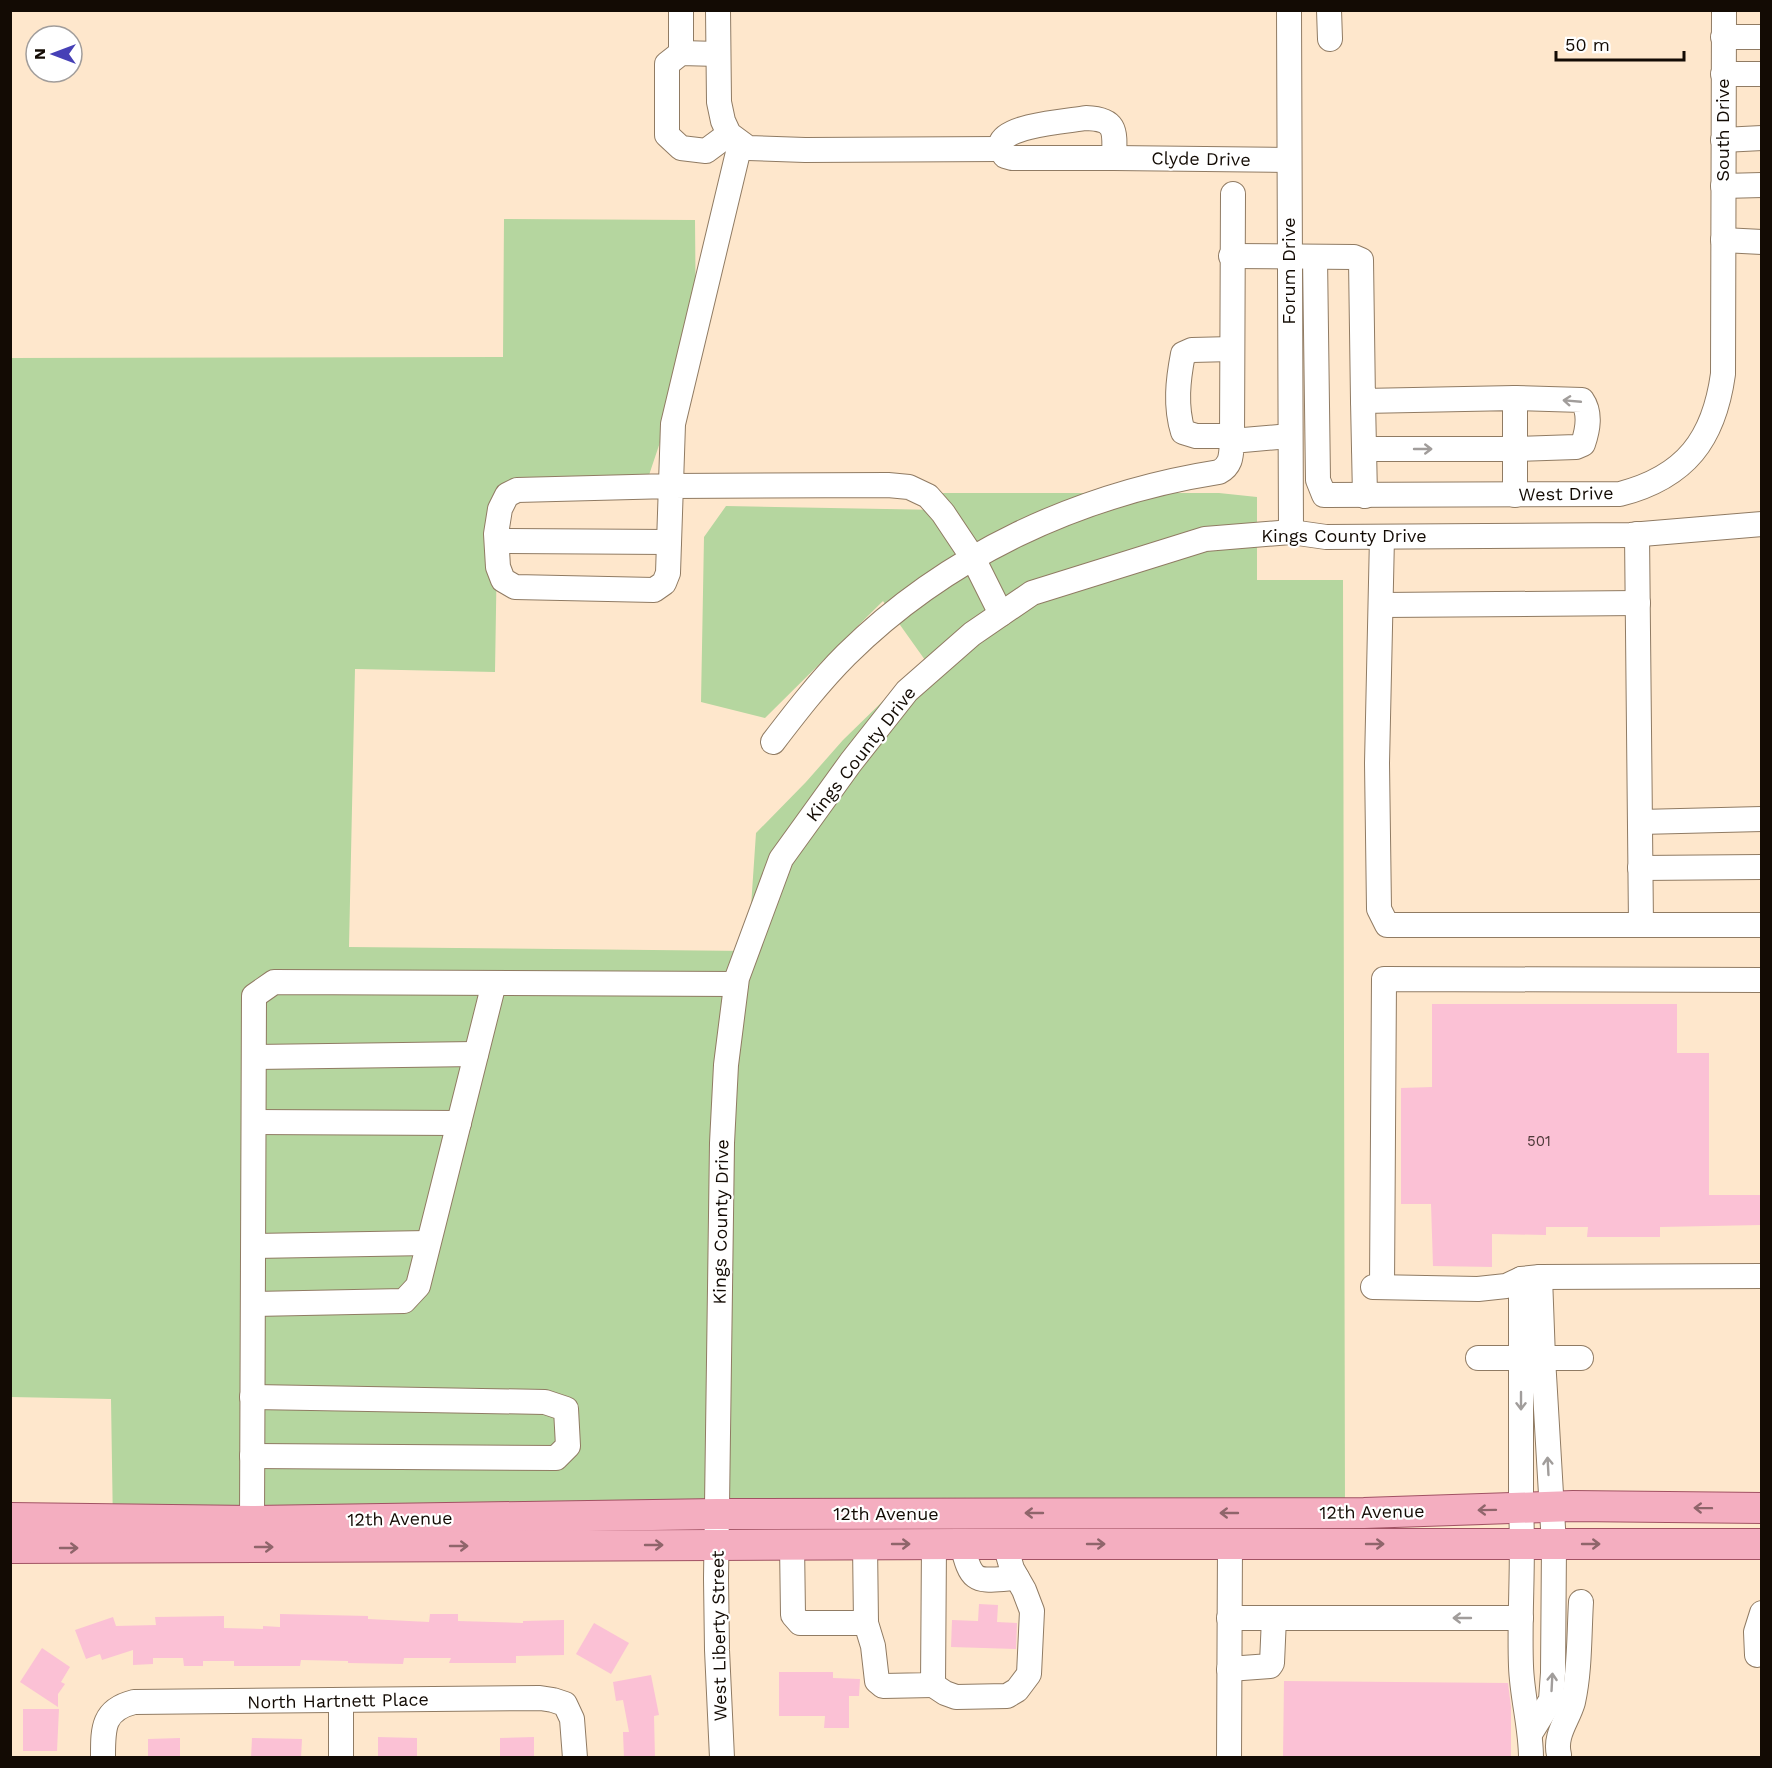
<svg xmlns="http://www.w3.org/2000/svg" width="1772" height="1768" font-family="'Work Sans',sans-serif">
<rect width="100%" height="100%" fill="#fee7cc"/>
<path fill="#b5d69f" d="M504,219L695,220L696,335L646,484L498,486L495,672L355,669L349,947L748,951L756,833L806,782L843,740L925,660L883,601L765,718L701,702L704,537L726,506L940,510V493H1219L1257,497V580H1343L1345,1506L751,1535L113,1528L111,1399L11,1397V358L503,357Z"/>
<g fill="#fbc1d5">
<path d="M1432,1004H1677V1053H1709V1195H1761V1225L1660,1227V1237H1587L1588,1227H1546V1235L1492,1234V1267L1433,1266L1431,1204H1401V1088L1432,1087Z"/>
<path d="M979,1604L998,1605L997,1622L1017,1623L1016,1649L951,1647L952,1620L978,1621Z"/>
<path d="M280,1614L368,1616V1619L429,1622L430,1614H458V1621L523,1623V1621L564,1620V1655L516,1656V1663H449L451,1658H404L403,1664L348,1663V1661L301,1660L300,1666H234V1661H203V1666H184L183,1658H153V1664L133,1665V1650L102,1660L100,1654L86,1659L75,1630L113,1617L116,1626L156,1625L155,1617L224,1616V1628L263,1629V1626L280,1627Z"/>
<path d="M594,1623L629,1643L611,1674L576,1654Z"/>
<path d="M42,1648L70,1667L61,1682L65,1684L58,1694V1707L20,1682Z"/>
<path d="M779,1672H833V1678L860,1679L859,1696H849V1728H824L825,1716H779Z"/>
<path d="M651,1675L659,1715L654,1716L655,1758H624L623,1732H629L623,1700L616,1701L613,1682Z"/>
<path d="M1284,1681L1508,1683L1511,1707V1758H1283Z"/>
<path d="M23,1709H59L57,1751H23Z"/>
<path d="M378,1737L417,1738V1758H378Z"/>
<path d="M534,1737V1758H500V1738Z"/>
<path d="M180,1738V1758H148V1739Z"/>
<path d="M252,1738L302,1739L301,1758H251Z"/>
</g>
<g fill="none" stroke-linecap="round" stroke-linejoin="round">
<g stroke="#907b63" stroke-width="26">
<g id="minor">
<path d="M681,10V53"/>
<path d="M718,10L719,102L723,121L729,134L748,148L805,150L1000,149"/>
<path d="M1289,10L1291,532"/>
<path d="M1329,10L1330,39"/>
<path d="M1723,37H1762"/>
<path d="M718,54L681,53L667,64V135L681,148L706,151L729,134"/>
<path d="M1723,74H1762"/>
<path d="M1086,118C1117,119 1115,131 1114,158H1012L1005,156C1002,152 999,148 1001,143C1006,125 1069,121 1086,118Z"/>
<path d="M1723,140L1762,138"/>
<path d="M740,144L673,424L668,573L664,583L654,590L515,587L503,580L498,567L496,534L500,509L507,495L517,490L671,486L888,485L909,487L928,496L943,513L973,558L1001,614"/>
<path d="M1114,158L1289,160"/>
<path d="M1723,186L1762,185"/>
<path d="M1723,240L1762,242"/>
<path d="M1231,256L1354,257L1361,260L1363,401L1515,398V495"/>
<path d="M1315,257L1318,480L1324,495L1620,494C1686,477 1714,439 1723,374L1724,10"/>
<path d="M1232,349L1192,350L1183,354C1178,380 1175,406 1183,432L1196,436H1232"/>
<path d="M1363,401L1365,496"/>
<path d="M1232,441L1233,194"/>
<path d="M1364,449H1515L1576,447L1583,444C1588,429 1591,413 1582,400L1515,398"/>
<path d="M1637,534L1641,925"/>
<path d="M1382,537L1377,763L1379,909L1387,925H1762"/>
<path d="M497,541L669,542"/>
<path d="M1382,605L1638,603"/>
<path d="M773,742C796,712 819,682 846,655C947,555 1079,494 1219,472C1232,465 1231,455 1232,441L1290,436"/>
<path d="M1640,822L1762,819"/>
<path d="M1640,868L1762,867"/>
<path d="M255,1057L476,1054"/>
<path d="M255,1122L459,1123"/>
<path d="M254,1246L428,1243"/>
<path d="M1521,1279V1509C1524,1561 1519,1613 1521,1666C1522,1697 1531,1727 1531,1758"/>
<path d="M1373,1287L1478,1289L1506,1286L1521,1279L1540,1277L1762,1276"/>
<path d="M1382,1287L1384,979L1762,980"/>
<path d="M253,1304L404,1301L418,1286L494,983"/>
<path d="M1478,1358H1581"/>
<path d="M252,1456L556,1458L568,1446L566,1409L545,1402L252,1397"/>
<path d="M252,1521L254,996L274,982L736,984"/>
<path d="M792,1544L793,1615L800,1623H866L865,1544"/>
<path d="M962,1544C972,1587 977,1580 1017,1578"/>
<path d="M1229,1618H1521"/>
<path d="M866,1623L873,1646L877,1681L883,1686L933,1685L934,1544"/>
<path d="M1757,1655L1756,1632L1762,1613"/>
<path d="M1229,1669L1270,1666L1272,1663L1274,1618"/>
<path d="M933,1685L945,1693L956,1697L1007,1696L1017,1690L1029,1674L1032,1611L1024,1590L1012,1569L1005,1544"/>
<path d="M1530,1734L1551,1700L1553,1673L1554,1545L1543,1358L1540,1277"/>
<path d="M1559,1755C1554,1735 1568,1720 1573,1702C1580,1670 1579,1635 1581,1602"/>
<path d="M103,1758C103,1729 102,1710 134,1702L540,1698L553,1700L565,1704L572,1719L575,1758"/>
<path d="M341,1758V1702"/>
<path d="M722,1758L717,1650L716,1579L722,1143L726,1065L737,978L781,859L851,762L907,691L972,634L1032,593L1205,539L1291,532L1326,537L1630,535L1762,524"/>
<path d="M1229,1758L1230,1543"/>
</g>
</g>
<g stroke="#a15263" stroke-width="32">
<g id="major">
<path d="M10,1518L252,1521L717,1514L1364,1513L1573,1506L1762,1508"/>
<path d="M10,1548L962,1544H1762"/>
</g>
</g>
<use href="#minor" stroke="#fff" stroke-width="24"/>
<use href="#major" stroke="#f4aec0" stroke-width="30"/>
</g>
<defs><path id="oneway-shaft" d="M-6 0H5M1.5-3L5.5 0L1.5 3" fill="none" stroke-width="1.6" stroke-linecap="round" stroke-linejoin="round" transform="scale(1.5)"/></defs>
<g stroke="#a19d9b">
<use href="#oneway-shaft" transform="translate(1572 401) rotate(-175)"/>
<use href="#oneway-shaft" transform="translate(1423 449)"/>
<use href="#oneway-shaft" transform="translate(1521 1401) rotate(90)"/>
<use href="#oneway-shaft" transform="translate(1548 1466) rotate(-93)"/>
<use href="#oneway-shaft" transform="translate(1462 1618) rotate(180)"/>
<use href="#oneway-shaft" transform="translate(1552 1682) rotate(-87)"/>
</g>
<g stroke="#8f656b">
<use href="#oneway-shaft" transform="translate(1703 1508) rotate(-179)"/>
<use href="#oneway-shaft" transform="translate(1487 1510) rotate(179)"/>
<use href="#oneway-shaft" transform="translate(1034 1513) rotate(180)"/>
<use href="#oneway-shaft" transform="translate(1229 1513) rotate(180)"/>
<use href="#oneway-shaft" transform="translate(901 1544)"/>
<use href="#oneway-shaft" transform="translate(1096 1544)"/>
<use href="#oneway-shaft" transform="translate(1375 1544)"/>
<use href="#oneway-shaft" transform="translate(1591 1544)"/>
<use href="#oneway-shaft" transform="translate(654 1545)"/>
<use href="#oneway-shaft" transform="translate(459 1546)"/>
<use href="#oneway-shaft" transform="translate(264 1547)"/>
<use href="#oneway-shaft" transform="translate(69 1548)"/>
</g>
<g text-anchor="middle" stroke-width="4.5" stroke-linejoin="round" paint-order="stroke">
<g font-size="15" fill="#4d3838">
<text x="1539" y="1146">501</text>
</g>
<g font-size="18" fill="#130b04" stroke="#fff">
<text transform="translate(1723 130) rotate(-90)" y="6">South Drive</text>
<text transform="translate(1201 159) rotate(1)" y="6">Clyde Drive</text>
<text transform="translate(1289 271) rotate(-90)" y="6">Forum Drive</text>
<text transform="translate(1566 494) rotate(-1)" y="6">West Drive</text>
<text x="1344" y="542">Kings County Drive</text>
<text transform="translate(861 754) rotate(-52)" y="6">Kings County Drive</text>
<text transform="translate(721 1222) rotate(-89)" y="6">Kings County Drive</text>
<text transform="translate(1372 1512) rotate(-1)" y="6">12th Avenue</text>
<text x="886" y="1520">12th Avenue</text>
<text transform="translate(400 1519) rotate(-1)" y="6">12th Avenue</text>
<text transform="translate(719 1636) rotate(-91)" y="6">West Liberty Street</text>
<text transform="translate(338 1701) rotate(-1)" y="6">North Hartnett Place</text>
</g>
</g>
<rect width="1772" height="1768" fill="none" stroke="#130b04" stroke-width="24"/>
<g transform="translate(54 54) rotate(270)"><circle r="28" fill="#ffffff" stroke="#a19d9b" stroke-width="1.5"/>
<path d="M0-4.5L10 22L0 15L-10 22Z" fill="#4640b6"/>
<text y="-9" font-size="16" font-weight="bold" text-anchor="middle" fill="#130b04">N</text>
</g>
<path d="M1556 51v9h128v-9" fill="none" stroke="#130b04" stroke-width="3"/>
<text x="1565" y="51" font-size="18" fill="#130b04" stroke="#ffffff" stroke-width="4.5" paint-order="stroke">50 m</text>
</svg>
